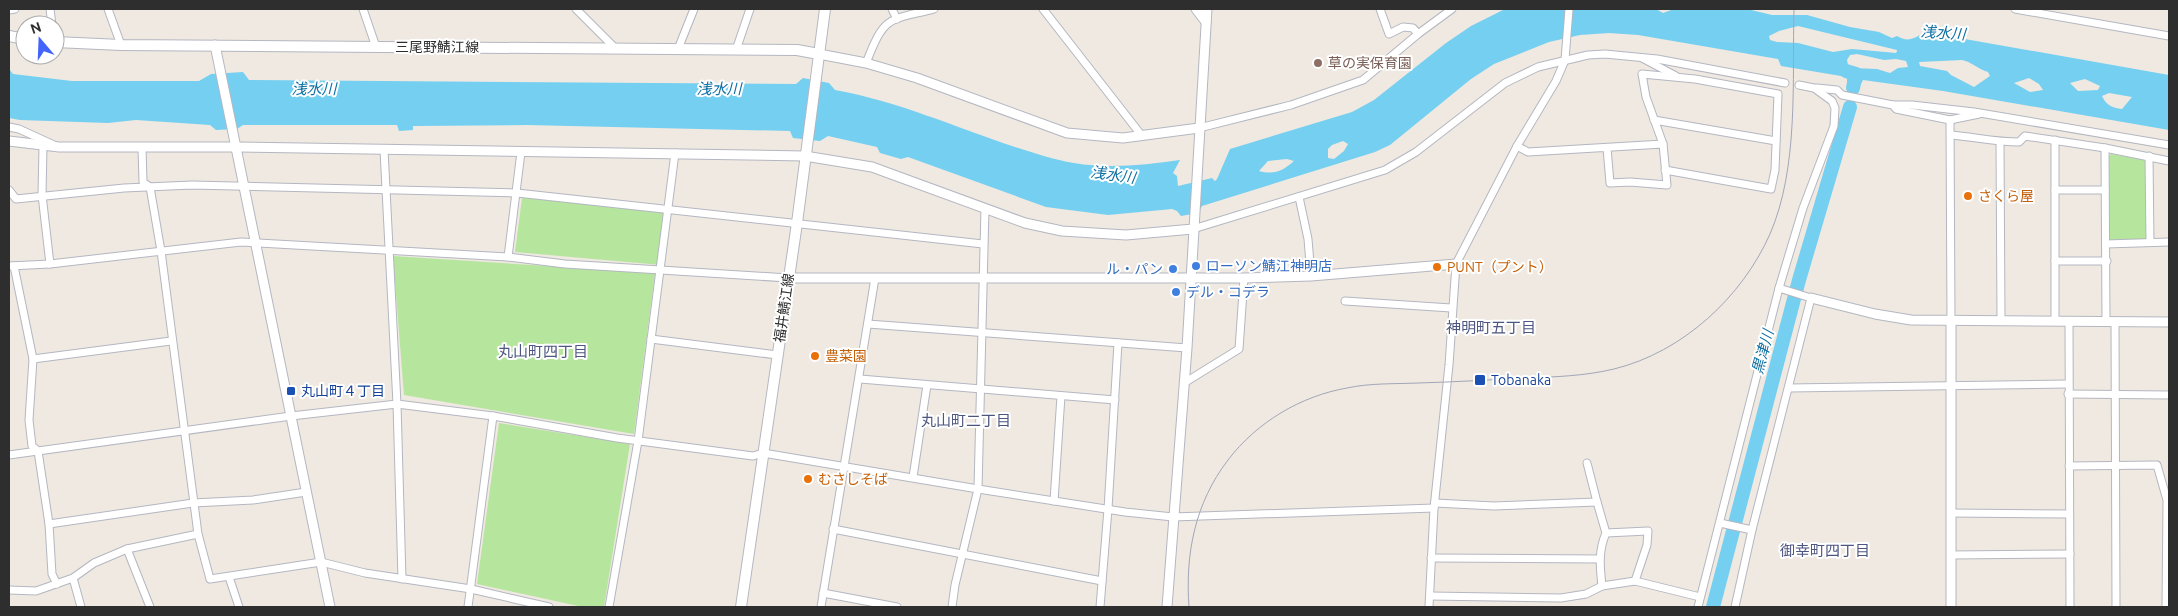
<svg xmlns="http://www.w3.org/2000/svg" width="2178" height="616" font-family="Ubuntu,'Noto Sans JP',sans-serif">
<rect width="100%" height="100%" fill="#efe9e1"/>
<g fill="#b6e59e">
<path d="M2111,154L2147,160L2148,241H2108L2107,158Z"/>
<path d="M522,198L669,208L661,265L515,252Z"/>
<path d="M393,256L655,273L634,434L404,395Z"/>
<path d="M499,423L630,444L604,607H583L477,584Z"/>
</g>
<path fill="#75cff0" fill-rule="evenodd" d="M1505,9H1656L1663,13L1674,9H1747L1772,15H1807L1850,27L1879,32L1892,38L1897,36C1908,43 1915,38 1925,32L2169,75V130L1943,91L1863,80L1861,84L1847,82V77L1781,66L1778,59L1638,35L1609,33L1580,35L1549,42L1494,64L1471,79L1390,145L1375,152L1202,206L1198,213L1181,216L1177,211L1172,209L1108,215L1046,207L908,157L901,159L880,153L877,147L828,136L820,141L793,138L790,131L527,125L413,126V130L399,131L397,125H243L237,129L216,130L210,125L136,120L108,123L20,120L9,118V69L13,74L72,81H199L211,74L243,72L249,80L796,84L803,78L829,83L835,90C897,101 955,127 1015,147C1034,153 1054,160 1074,163C1109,169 1145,165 1180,160L1173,173L1177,176L1178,186L1212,178L1215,181L1217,179L1230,149L1352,112L1374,100L1446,43L1471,26ZM1798,26L1897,50V51L1896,53L1852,49L1833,52L1798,43L1777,42L1770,40L1769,36L1779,31ZM1857,54L1884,60L1896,59L1906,61L1908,67L1898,68L1890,73L1877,69L1852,68L1848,65L1847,60L1850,55ZM1962,60C1972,62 1978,69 1988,72L1990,76L1974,87L1951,75L1947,71L1920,66L1919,62ZM2029,78L2039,84L2043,90L2030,92L2014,83ZM2085,79L2100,86L2098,90L2078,91L2070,83ZM2109,93L2132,97L2122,109C2112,108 2106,105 2102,96ZM1343,141L1348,144L1344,151L1334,159L1328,158V149L1332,145ZM1287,159L1294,161C1283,171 1274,175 1259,171L1268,161Z"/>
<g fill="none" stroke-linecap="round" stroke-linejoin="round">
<g stroke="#75cff0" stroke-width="14">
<path d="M1846,71L1856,74L1853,88"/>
<path d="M1713,607L1799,280L1850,107"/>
</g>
<g stroke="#b4b7c1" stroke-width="9">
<g id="minor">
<path d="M50,9L52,25"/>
<path d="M108,9L121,45"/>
<path d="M363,9L376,47"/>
<path d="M576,9L616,49"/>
<path d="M892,9L897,19"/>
<path d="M1043,9L1142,136"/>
<path d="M1380,9L1389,34L1403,27L1413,28L1418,34"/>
<path d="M2015,9L2169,36"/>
<path d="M9,10L15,9"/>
<path d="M678,49L694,9"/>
<path d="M736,50L750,9"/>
<path d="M1642,58L1676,76"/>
<path d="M866,63C873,47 879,25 896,19C908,14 921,13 934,9"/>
<path d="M1817,88L1837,90L1842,95L1893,105H1912L1974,112L2169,145"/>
<path d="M1893,105L1896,109L1950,120L1979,114"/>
<path d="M1654,120L1776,141"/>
<path d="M1950,120L1951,321"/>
<path d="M9,127L19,129L54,145"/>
<path d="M1199,128L1291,105L1363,80L1418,34L1452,9"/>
<path d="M1951,135C1974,137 1996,142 2019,142L2025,136L2105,148L2169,161"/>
<path d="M2000,142L2001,321"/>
<path d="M1663,144L1646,97L1642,74L1695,79L1778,94L1775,170L1771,189L1665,170"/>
<path d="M43,146L42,195L50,264"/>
<path d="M1517,146L1528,152L1663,144L1667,185L1630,182L1610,183L1607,148"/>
<path d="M142,148L143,182L150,187L161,251L198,534L210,579L321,562L365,573L471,589L549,607"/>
<path d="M2105,148L2106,322"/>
<path d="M384,150L397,404L402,579"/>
<path d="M2149,156L2150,242"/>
<path d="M9,190L16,199L124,188L192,185L517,193L983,244"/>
<path d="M2055,190H2105"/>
<path d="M1299,197L1308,239L1311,276"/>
<path d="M1193,229L1385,170L1416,152L1505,83L1538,67L1588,55L1605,54L1657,59L1785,83"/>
<path d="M2106,244L2169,242"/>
<path d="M508,257L521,152"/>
<path d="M2055,261H2107"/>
<path d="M9,266L50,264L241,242L508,257L565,264L788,278"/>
<path d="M14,266L33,359L29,420L32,446L38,451L49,524L52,574L57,584"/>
<path d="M1345,301L1451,308"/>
<path d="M2055,321V140"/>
<path d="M2069,321L2070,607"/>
<path d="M2115,322L2116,607"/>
<path d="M868,324L1187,348"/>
<path d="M651,339L777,355"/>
<path d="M33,359L171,341"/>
<path d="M860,379L1115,400"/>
<path d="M1184,383L1239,349L1244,278"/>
<path d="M1789,388L2068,384"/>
<path d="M2068,394L2169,395"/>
<path d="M9,455L291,416L397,404L493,416L617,438L753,456L763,453L978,489L1125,512L1173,517L1434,508"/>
<path d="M2069,466L2157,465L2167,500L2166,607"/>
<path d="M913,477L927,385"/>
<path d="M1054,501L1061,396"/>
<path d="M1597,502L1606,533"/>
<path d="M1435,503L1494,506L1597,502L1587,463"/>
<path d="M1951,513L2069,514"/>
<path d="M1720,523L1752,530"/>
<path d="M49,524L193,503L253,500L306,492"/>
<path d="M833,529L1102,581"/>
<path d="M127,549L150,607"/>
<path d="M1951,555L2070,554"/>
<path d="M1431,558L1600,559"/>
<path d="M229,577L239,607"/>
<path d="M73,578L81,607"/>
<path d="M1602,586C1600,567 1598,551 1606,533L1648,531L1647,545L1635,581"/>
<path d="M9,590L36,591L73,578L94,563L127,549L198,534"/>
<path d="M823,593L897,607"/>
<path d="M1430,596L1561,598L1586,594L1602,586L1635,581L1700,597"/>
<path d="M468,607L493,416"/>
<path d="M609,607L638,441L675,153"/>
<path d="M821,607L875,278"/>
<path d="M952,607L955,585L978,489L985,208"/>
<path d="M1100,607L1108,509L1118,343"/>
<path d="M1429,607L1434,508L1449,365L1456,264L1517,146L1556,81L1565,60L1569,9"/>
<path d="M1698,607L1779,288L1803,208L1834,126L1835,108L1832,101L1814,88L1799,85"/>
<path d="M1735,607L1752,530L1811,298L1779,288"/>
</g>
</g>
<g stroke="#b4b7c1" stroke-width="11">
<g id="tertiary">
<path d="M1196,9L1206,22"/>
<path d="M215,45L330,607"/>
<path d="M819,54L866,63L917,78L1067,133L1123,138L1199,128"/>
<path d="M9,141L59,147H237L805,156L872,167L1025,223L1062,231L1126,235L1193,229"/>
<path d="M788,278H1244L1311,276L1456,264"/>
<path d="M1811,298L1875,314L1911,320L2169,322"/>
<path d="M1951,321V607"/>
<path d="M1167,607L1187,348L1207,9"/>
</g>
</g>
<g stroke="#b4b7c1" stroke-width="12">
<g id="secondary">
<path d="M9,36L25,39"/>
<path d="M55,42L121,45L797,50L819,54"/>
<path d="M741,607L797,223L825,9"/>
</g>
</g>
<use href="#minor" stroke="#fff" stroke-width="7"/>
<use href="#tertiary" stroke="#fff" stroke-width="9"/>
<use href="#secondary" stroke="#fff" stroke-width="10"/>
<path stroke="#a3a6b8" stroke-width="1" d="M1189,607C1185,554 1195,503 1228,460C1257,422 1301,396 1347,388C1370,383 1394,384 1418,383C1453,382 1489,380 1524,378C1554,377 1585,376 1614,369C1683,352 1742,297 1770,234C1799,167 1792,81 1794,9"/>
</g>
<circle fill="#8d6e63" stroke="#fff" stroke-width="2" cx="1318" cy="63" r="5"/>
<g fill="#e8710a" stroke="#fff" stroke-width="2">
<circle cx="1968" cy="196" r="5"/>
<circle cx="1437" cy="267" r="5"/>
<circle cx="815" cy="356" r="5"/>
<circle cx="808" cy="479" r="5"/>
</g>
<g fill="#3f7fe0" stroke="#fff" stroke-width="2">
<circle cx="1196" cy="266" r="5"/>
<circle cx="1173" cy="269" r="5"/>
<circle cx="1176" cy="292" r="5"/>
</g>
<g fill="#1a4fb4" stroke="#fff" stroke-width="2">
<rect x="1474" y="374" width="12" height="12" rx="2.5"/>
<rect x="286" y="386" width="10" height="10" rx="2.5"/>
</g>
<g text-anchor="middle" stroke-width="4" stroke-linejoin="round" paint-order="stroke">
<g font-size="14" fill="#2e2e2e" stroke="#fff">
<text x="437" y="52">三尾野鯖江線</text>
<text transform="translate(784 308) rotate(-82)" y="5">福井鯖江線</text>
</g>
<g font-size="14" fill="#785e54" stroke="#fff" text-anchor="start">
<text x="1328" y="68">草の実保育園</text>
</g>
<g font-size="14" fill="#c56008" stroke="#fff" text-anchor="start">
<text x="1978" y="201">さくら屋</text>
<text x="1447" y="272">PUNT（プント）</text>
<text x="825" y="361">豊菜園</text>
<text x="818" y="484">むさしそば</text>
</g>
<g font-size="14" fill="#366cbe" stroke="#fff" text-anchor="start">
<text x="1206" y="271">ローソン鯖江神明店</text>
<text x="1163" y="274" text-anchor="end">ル・パン</text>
<text x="1186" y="297">デル・コデラ</text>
</g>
<g font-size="14" fill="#164399" stroke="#fff" text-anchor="start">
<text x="1491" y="385">Tobanaka</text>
<text x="301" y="396">丸山町４丁目</text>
</g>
<g font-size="15" font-style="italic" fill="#0d6fa3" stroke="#fff">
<text transform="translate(1943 33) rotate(4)" y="5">浅水川</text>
<text x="314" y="94">浅水川</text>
<text x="719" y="94">浅水川</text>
<text transform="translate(1113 175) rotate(8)" y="5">浅水川</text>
<text transform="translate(1763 352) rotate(-75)" y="5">黒津川</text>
</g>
<g font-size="15" fill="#4d5680" stroke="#fff">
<text x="1491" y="333">神明町五丁目</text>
<text x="543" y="357">丸山町四丁目</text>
<text x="966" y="426">丸山町二丁目</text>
<text x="1825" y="556">御幸町四丁目</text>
</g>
</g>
<rect width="2178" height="616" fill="none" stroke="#2e2e2e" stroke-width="20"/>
<g transform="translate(40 40) rotate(341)"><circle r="24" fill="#ffffff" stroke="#ababab"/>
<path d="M0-4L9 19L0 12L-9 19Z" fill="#4264fb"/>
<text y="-8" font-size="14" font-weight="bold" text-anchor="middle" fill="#2e2e2e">N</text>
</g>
</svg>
